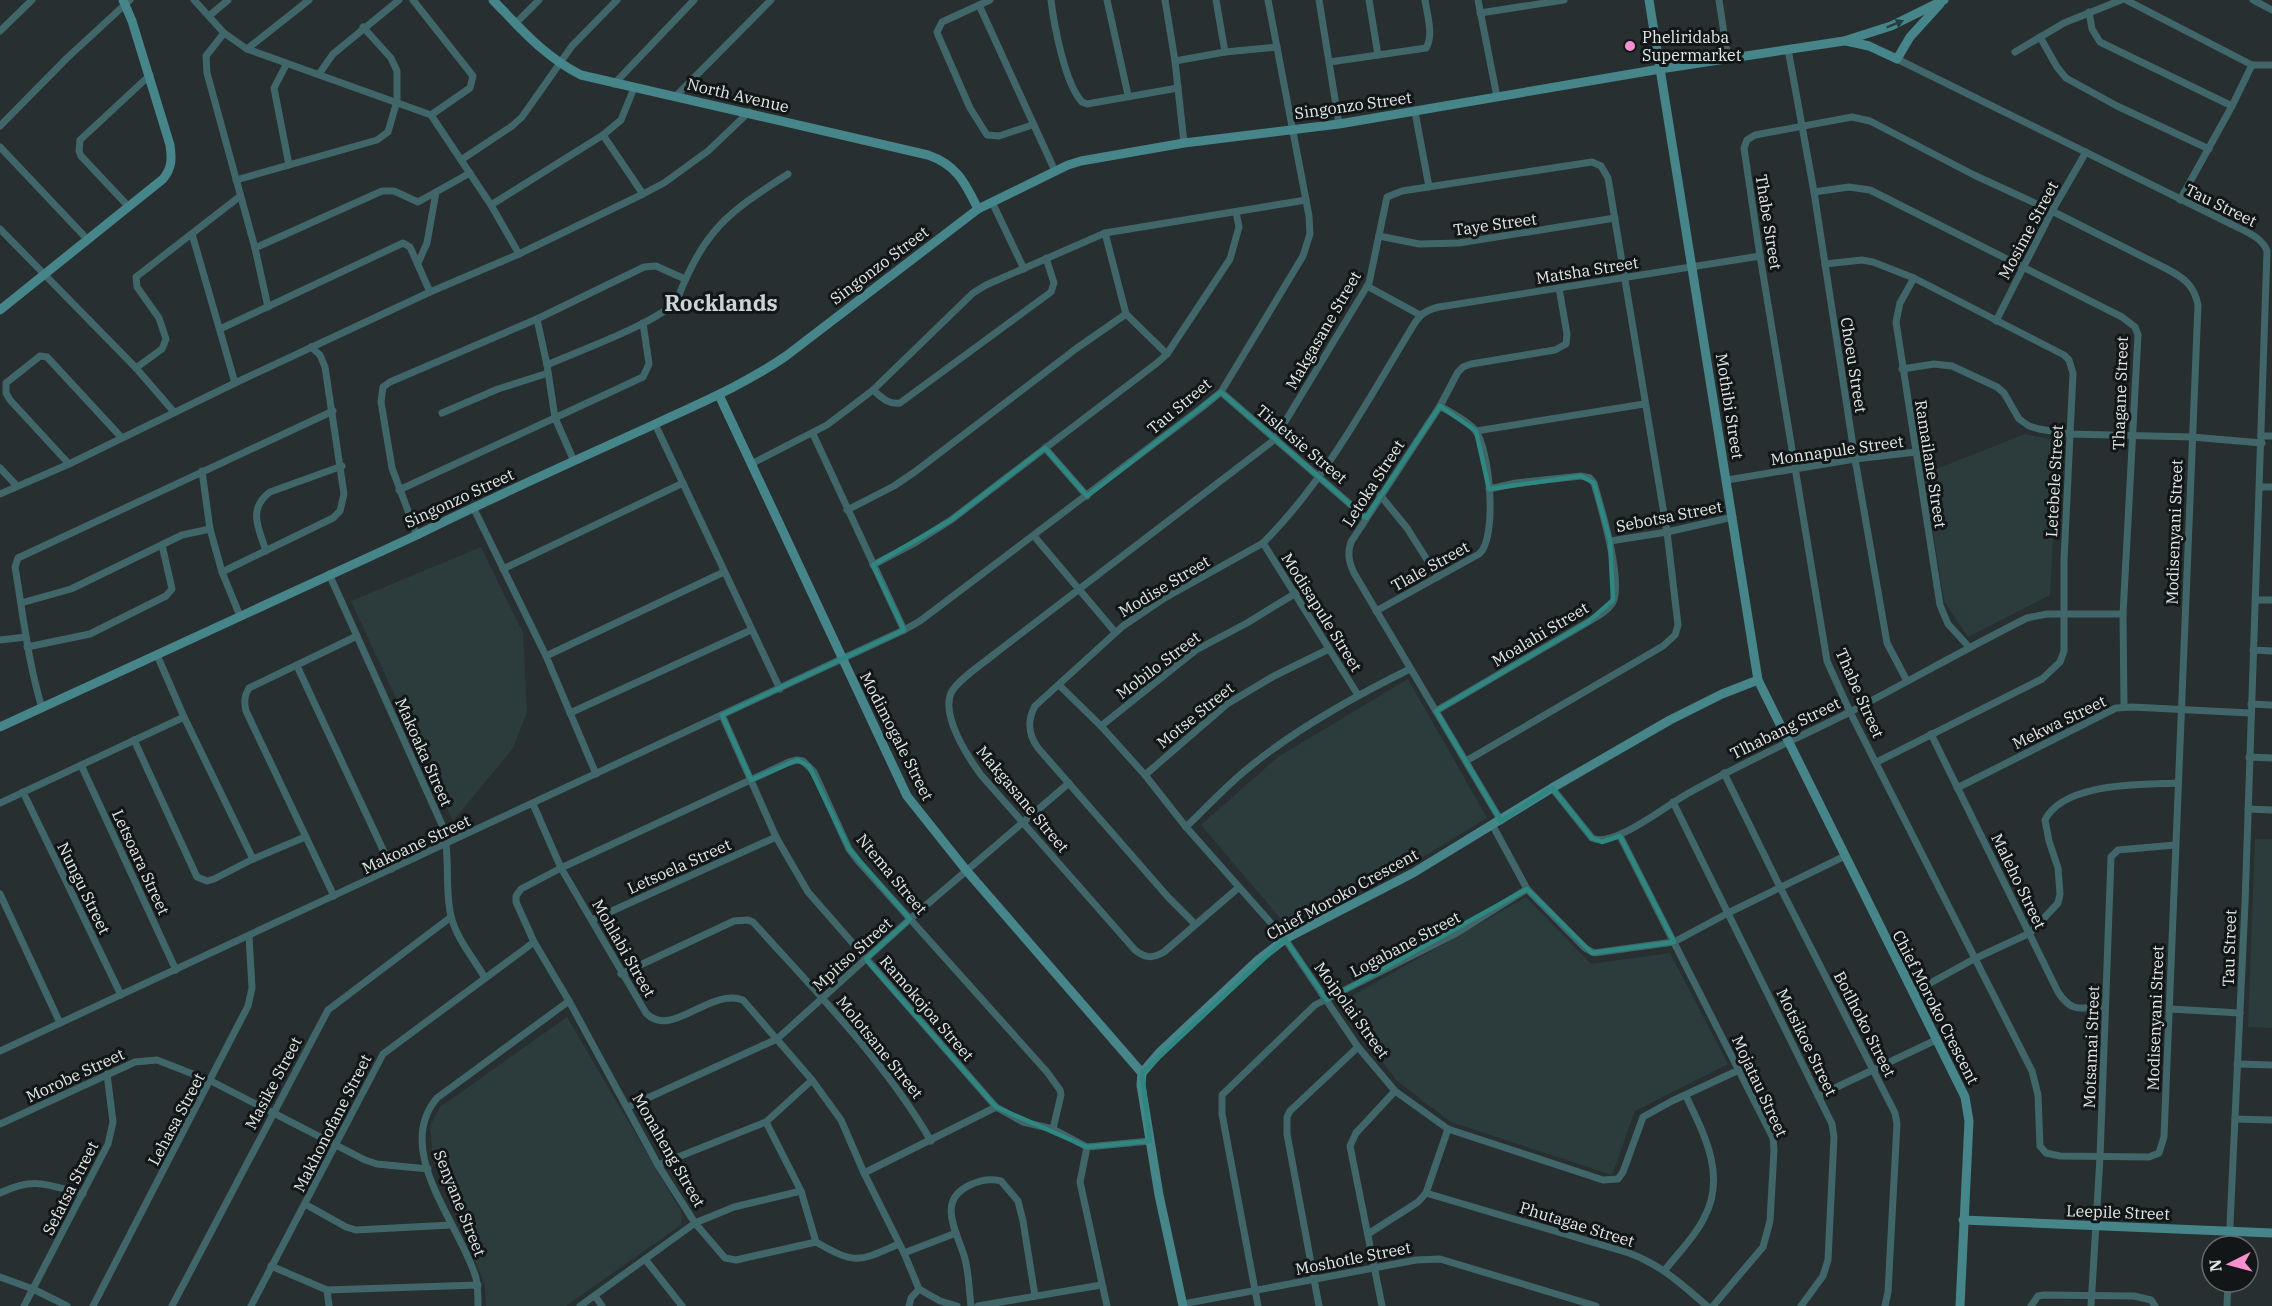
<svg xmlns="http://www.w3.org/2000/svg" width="2272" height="1306" font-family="'IBM Plex Serif',serif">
<rect width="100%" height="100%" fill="#272f30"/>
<g fill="#2c3c3d">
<path d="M2025,434L2058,441L2050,595L1968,637L1944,601L1924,474Z"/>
<path d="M481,547L523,633L527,712L513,748L453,821L351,601Z"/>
<path d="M1408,679L1487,818L1397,873L1286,925L1201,825L1278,757Z"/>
<path d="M2255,839H2272V1028L2248,1027Z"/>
<path d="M1526,897L1591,964L1670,953L1728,1064L1635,1111L1612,1175L1451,1122L1397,1081L1338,1004Z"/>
<path d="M567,1017L682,1213L681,1225L566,1306H486L485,1285L433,1161L430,1126L440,1107Z"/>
</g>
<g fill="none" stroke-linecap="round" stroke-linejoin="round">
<g stroke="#406669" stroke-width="7">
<path d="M194,0L224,33L247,49L431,115L491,205L519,254"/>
<path d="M413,0L473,76L470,88L431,115"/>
<path d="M990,0L942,22L937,32L938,35L970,108L987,135L999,136L1032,125"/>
<path d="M1051,0C1054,25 1065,84 1082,102L1087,104L1178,88"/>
<path d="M1107,0L1128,95"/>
<path d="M1165,0L1175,61L1184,143"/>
<path d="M1216,0L1225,52"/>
<path d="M1319,0L1339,124"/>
<path d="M1369,0L1378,55"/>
<path d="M1478,0L1497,97"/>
<path d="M1719,0L1728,60"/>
<path d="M2126,0L2252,65H2272"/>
<path d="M2253,0L2272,10"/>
<path d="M979,5L1055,171"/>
<path d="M2089,12L2092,29L2100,42L2232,106"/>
<path d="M1480,13L1564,0"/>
<path d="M209,16L228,0"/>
<path d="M516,23L539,0"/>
<path d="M0,31L32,0"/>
<path d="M224,33L206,56L207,73L255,248L268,307"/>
<path d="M2040,37L2057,67L2066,78L2117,106L2209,149"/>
<path d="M247,49L309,0"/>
<path d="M1788,49L1814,192L1855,459L1887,643L1907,681"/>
<path d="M2015,52L2064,23L2121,0"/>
<path d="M1897,59L2233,225C2246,232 2262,237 2267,251L2245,904L2229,1246"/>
<path d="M1175,61L1225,52L1277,47"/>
<path d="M1330,62L1426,48C1434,36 1427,14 1425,0"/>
<path d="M286,65L274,88L289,165"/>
<path d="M319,74L333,54L399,0"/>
<path d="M614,84L694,0"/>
<path d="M676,96L771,0"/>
<path d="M1415,112L1429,187"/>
<path d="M1852,117L1870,121L1974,175L2052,211L2167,269C2184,278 2194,285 2198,305L2164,1137L2159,1153L2149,1157L2060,1156L2046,1153L2040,1146L2038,1095L2032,1071L1850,712L1827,661L1760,256L1744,148L1747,140L1755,135Z"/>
<path d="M0,126L67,58L130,0"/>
<path d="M603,135L621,120L634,88"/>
<path d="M0,147L88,240"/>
<path d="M461,160L512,126L522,117L572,46L617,0"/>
<path d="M236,180L377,140L388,132L397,101V71L391,58L363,27"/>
<path d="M1814,192L1849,187L1870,190L2122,317L2135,327L2138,335L2123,614L2124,707"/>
<path d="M2180,200L2232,106L2252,65"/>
<path d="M992,202L1024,269"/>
<path d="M491,205L603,135L643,194"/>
<path d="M129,207L81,156L79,151L80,140L150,75"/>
<path d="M0,229L136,368L174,412"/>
<path d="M1105,233L1126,314L1167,354"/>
<path d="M192,234L235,383"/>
<path d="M1379,236L1419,244L1459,243L1615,218"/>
<path d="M255,248L382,191H394L418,202L470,173"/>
<path d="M418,263L427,243L436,192"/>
<path d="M1825,264L1862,260L1873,262L1914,278L2064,355L2069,360L2073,373L2064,560V651L2060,662L2042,679L1877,762"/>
<path d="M1914,278L1900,303L1896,322L1940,605L1948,624L1969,647"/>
<path d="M1367,286L1420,315"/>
<path d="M537,319L547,365L555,418L574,461"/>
<path d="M1996,321L2052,211L2086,152"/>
<path d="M220,329L403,243L410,247L430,292"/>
<path d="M547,365C576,352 660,322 677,300C703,231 727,213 788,174"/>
<path d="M136,368L162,349L166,339L159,318L137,287L136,277L239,197"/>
<path d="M1902,369L1934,364L1952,366L1997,387L2004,393L2019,419L2029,426L2039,429L2070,434L2192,437L2262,443"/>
<path d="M873,390C881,397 888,405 900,403L1051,292L1054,283L1046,258"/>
<path d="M1221,392L1366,518"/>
<path d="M442,413L498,389L548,373"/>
<path d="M655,424L780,689"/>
<path d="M1476,431L1644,404"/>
<path d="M813,434L904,630"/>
<path d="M2262,436H2272"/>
<path d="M1045,448L1087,496"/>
<path d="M69,464L10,400L6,393V383L40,356L47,357L121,437"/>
<path d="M751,464L827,425L873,390L973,293L986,285L1105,233L1306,200"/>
<path d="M0,468L17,486"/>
<path d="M202,471L210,529L222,572L240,616"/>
<path d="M1727,480L1855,459L1916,452"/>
<path d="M2260,487H2272"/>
<path d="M399,490L643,377L649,364L643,323"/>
<path d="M0,494L69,464L235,383L430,292L519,254L643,194L664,183L708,151L749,112"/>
<path d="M1380,495L1407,528L1438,577"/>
<path d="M473,507L546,656L596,774"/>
<path d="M847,510L894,486L916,471L1077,348L1126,314"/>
<path d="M417,535L392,468L381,402L383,387L390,382L537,319L644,267L656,266L685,279"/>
<path d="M1034,536L1115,632"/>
<path d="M1610,541L1667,532L1733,517"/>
<path d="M1263,543L1358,695"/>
<path d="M266,551C259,529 247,509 270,492L342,466"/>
<path d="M873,565L913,544L951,520L1157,363L1167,354L1230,259L1239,227L1236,212"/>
<path d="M503,569L683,483"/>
<path d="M222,572L333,518L340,511L344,494L325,367L320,355L311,347"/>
<path d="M329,574L443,827C451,856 444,887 451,916C456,938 474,959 485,978"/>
<path d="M2256,600H2272"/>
<path d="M21,603L71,589L182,535L210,529"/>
<path d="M1376,611L1479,554C1498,539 1490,449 1475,430C1467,420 1451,413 1440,406"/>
<path d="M0,640L26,637"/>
<path d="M27,647L90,634L166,596L172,589L162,545"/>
<path d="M2253,650L2272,651"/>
<path d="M157,655L184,717L253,859"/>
<path d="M546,656L724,572"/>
<path d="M297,666L392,869"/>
<path d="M1059,685L1101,726L1145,775L1186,827L1285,939L1358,1047L1395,1091L1448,1129L1603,1180L1618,1179L1623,1172L1643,1117L1672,1101L1739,1070"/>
<path d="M2251,704L2272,705"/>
<path d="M42,708C28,662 23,614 15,567L18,558L333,411"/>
<path d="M1436,711L1588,622C1596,617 1608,611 1613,602C1623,580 1601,507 1594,483L1590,478L1581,476L1516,483L1489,489"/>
<path d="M570,713L751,630"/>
<path d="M722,715L776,837L808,892L996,1107L1023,1122L1053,1129L1087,1147L1150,1141"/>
<path d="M1101,726L1196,650L1247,623L1296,593"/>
<path d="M1931,734L2058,992C2072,1014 2082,1008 2105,1006"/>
<path d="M134,740L197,877L207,881L214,879L253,859L305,837"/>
<path d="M2249,757L2272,758"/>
<path d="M81,765L176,970"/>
<path d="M1724,773L1780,887L1895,1113L1897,1124L1888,1292L1885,1306"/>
<path d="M1145,775L1227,704L1274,676L1329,649"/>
<path d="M1552,788L1592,838C1612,849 1667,805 1687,794C1740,764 1796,739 1850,712C1909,681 1967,648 2027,618L2047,614H2123"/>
<path d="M1957,788L2116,708L2132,707L2250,713"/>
<path d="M23,792L121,995"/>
<path d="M1673,802L1832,1124L1834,1137L1828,1260L1823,1276L1801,1306"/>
<path d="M0,803L184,717"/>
<path d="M533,804L561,868L646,1013C671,1040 710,987 743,1000L812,1080L841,1120L864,1173L904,1253L919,1289L940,1301L957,1306"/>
<path d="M2248,809L2272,810"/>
<path d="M1501,821L1354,573C1349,562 1347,554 1351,542L1440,406L1458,372L1463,367L1471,364L1555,350L1566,344L1567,334L1559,288"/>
<path d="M1493,826L1527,889L1585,948L1594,953L1674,942L1728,913L1845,856"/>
<path d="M1186,827C1206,808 1225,787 1246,770C1295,729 1353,697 1410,669"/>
<path d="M1620,836L1773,1138L1774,1150L1770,1221L1763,1247L1713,1306"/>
<path d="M1238,888L1164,952C1152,959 1145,958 1135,950L981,775C968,757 941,716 951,693C957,680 985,662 997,652L1274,440L1369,283L1387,197L1402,191L1592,162L1601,166L1608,178L1667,532L1678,625L1675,635L1663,646L1466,761"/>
<path d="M0,894L60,1023"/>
<path d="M334,896L246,711C244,702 244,696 249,688L357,636"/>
<path d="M592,920L776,837"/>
<path d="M1195,924L1168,897L1038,748C1028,734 1027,721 1035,706L1123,626L1163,599L1263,543C1326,480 1367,401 1413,326C1420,314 1426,310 1439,307L1760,256"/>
<path d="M621,974L734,921L748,920L753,922C816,992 884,1060 931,1141"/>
<path d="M1914,992L1974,959L2030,933L2058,903L2060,894L2058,868L2049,841L2045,820C2064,782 2141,785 2177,783"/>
<path d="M2170,1009L2240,1013"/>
<path d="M0,1051L904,630L920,621L1200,409L1221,392L1303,256L1310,234L1309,216L1268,0"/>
<path d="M2237,1064L2272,1065"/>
<path d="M1818,1096L1938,1039"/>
<path d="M628,1107L777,1039L910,919L1069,783"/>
<path d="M2235,1119L2272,1120"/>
<path d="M766,1122L801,1191L816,1242"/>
<path d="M0,1124L135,1062L157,1060L211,1081L365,1160L377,1164L428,1169"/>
<path d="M1087,1147L1080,1182L1107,1306"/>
<path d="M658,1165L766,1122L812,1080"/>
<path d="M864,1173L996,1107"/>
<path d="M0,1193C35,1176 48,1185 83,1194"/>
<path d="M1426,1193L1629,1253C1663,1266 1680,1283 1707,1306"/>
<path d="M305,1204L346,1227L356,1230L451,1225"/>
<path d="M1368,1234L1418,1202L1426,1193L1448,1129"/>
<path d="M899,1244C858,1262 856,1265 816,1242L736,1260L725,1258L695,1223L658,1165L569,1001L534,942L516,902V896L521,889L561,868L789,762L797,760L803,761L814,772L849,849L859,862L1047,1072L1060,1090L1061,1095L1053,1129"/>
<path d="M904,1253L956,1233"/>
<path d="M645,1259L682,1306"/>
<path d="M271,1266L327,1290L478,1285"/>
<path d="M1665,1270C1678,1253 1695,1237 1704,1218C1727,1176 1704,1134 1686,1096"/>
<path d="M0,1277L33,1289L67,1306"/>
<path d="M327,1290L329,1306"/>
<path d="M595,1296L602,1306"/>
<path d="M1183,1304L1416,1260L1440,1259L1596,1306"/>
<path d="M24,1306L108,1144L113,1122L107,1074"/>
<path d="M93,1306L248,1006L252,988L249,936"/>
<path d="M172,1306L328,1010L451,917"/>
<path d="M251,1306L383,1054L534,942"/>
<path d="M478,1306C478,1297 478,1287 476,1278C461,1225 392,1151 437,1098L569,1001"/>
<path d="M580,1306L695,1223L734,1207L801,1191"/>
<path d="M909,1306L911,1298L919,1289"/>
<path d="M971,1306C969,1291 969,1274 965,1259C958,1233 935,1201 970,1185C980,1180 989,1178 1001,1181L1018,1201L1023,1221L1035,1296"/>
<path d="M978,1306L1101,1285"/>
<path d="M1258,1306L1222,1114V1095L1315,1005L1455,934L1527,889"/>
<path d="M1319,1306L1287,1134V1117L1290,1111L1358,1047"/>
<path d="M1382,1306L1350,1146L1356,1133L1395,1091"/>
<path d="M2031,1306L2038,1296L2044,1295L2134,1296L2151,1300L2155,1306"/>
<path d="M2091,1306L2100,1157L2111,857L2118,850L2175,845"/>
<path d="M2227,1306L2228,1282"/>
</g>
<g stroke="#46858a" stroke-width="9">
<path d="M493,0C521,29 545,57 581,75L928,155C957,165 965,183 978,209"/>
<path d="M1649,0L1758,680L1965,1097L1969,1121L1960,1306"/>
<path d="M1846,41L1869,46L1897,59L1910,37L1940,4"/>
<path d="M0,310L163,179C172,168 172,159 170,145L132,21L123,0"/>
<path d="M719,395L907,796L966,870L1142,1073"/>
<path d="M0,727L417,535C495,496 574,461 653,425C698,404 744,385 786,356L978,209L1068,165L1081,161L1184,143L1339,124L1660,69L1844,41L1891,26L1944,0"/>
<path d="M1963,1220L2272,1233"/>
<path d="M1183,1306L1159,1195L1141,1085L1142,1073L1160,1052L1258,960L1285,939L1413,873L1552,788L1670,720L1722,694L1758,680"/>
</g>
</g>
<defs><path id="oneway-solid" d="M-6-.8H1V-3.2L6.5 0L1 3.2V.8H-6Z" transform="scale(1.5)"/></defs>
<use fill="#253d3f" href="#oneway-solid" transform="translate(1895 24) rotate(-22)"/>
<path fill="none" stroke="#2f8781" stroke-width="4.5" stroke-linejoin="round" d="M1221,392L1366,518L1440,406L1476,431L1489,489L1581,476L1594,483L1610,541L1613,600L1588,622L1436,711L1501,821L1552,788L1592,838L1602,842L1620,836L1674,942L1592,953L1527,889L1327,1000L1285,939L1142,1073L1150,1141L1087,1147L996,1107L866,959L910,919L849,849L809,766L797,760L751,780L722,715L904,630L873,565L951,520L1045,448L1087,496Z"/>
<circle fill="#f790ce" stroke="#131617" stroke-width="2" cx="1630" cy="46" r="6"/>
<g text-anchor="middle" stroke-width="6" stroke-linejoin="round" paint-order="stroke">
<g font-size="16" fill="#e4e9ea" stroke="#131617" text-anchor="start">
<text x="1642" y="43">Pheliridaba<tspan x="1642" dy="18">Supermarket</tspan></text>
</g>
<g font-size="16" fill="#e4e9ea" stroke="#131617">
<text transform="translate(738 95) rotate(13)" y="6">North Avenue</text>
<text transform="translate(1353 105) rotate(-8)" y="6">Singonzo Street</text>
<text transform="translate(2221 205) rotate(26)" y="6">Tau Street</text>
<text transform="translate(1769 222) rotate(81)" y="6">Thabe Street</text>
<text transform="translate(1495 224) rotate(-8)" y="6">Taye Street</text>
<text transform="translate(2028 230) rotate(-62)" y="6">Mosime Street</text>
<text transform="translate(879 265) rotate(-37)" y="6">Singonzo Street</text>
<text transform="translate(1587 270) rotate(-9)" y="6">Matsha Street</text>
<text transform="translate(1323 330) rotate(-60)" y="6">Makgasane Street</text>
<text transform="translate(1854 365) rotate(81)" y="6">Choeu Street</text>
<text transform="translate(2120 393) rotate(-88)" y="6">Thagane Street</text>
<text transform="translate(1179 406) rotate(-40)" y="6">Tau Street</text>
<text transform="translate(1730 406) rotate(81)" y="6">Mothibi Street</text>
<text transform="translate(1302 444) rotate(40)" y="6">Tisletsie Street</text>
<text transform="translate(1837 450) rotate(-8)" y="6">Monnapule Street</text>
<text transform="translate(1931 464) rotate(81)" y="6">Ramailane Street</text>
<text transform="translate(2054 481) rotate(-87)" y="6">Letebele Street</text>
<text transform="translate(1373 483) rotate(-57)" y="6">Letoka Street</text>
<text transform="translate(459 498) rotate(-25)" y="6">Singonzo Street</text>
<text transform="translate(1669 516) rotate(-11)" y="6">Sebotsa Street</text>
<text transform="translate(2174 532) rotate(-88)" y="6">Modisenyani Street</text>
<text transform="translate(1430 566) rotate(-29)" y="6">Tlale Street</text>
<text transform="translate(1164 586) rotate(-31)" y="6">Modise Street</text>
<text transform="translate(1322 612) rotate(58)" y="6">Modisapule Street</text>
<text transform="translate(1540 634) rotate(-31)" y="6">Moalahi Street</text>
<text transform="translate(1158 665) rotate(-37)" y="6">Mobilo Street</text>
<text transform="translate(1860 693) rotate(66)" y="6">Thabe Street</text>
<text transform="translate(1195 715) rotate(-39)" y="6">Motse Street</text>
<text transform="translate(2059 722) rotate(-26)" y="6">Mekwa Street</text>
<text transform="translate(1785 728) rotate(-26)" y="6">Tlhabang Street</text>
<text transform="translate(897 736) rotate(63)" y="6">Modimogale Street</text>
<text transform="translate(424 752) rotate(66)" y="6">Makoaka Street</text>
<text transform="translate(1023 799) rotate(50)" y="6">Makgasane Street</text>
<text transform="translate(416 844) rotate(-25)" y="6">Makoane Street</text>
<text transform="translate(141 862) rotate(65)" y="6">Letsoara Street</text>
<text transform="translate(679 866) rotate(-24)" y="6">Letsoela Street</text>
<text transform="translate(892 874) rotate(50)" y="6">Ntema Street</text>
<text transform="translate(2019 881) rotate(64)" y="6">Maleho Street</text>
<text transform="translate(84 888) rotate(64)" y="6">Nungu Street</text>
<text transform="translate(1342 894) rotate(-29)" y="6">Chief Moroko Crescent</text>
<text transform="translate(1405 944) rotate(-28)" y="6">Logabane Street</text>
<text transform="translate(624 948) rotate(60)" y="6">Mohlabi Street</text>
<text transform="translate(2229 948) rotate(-88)" y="6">Tau Street</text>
<text transform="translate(852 954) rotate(-42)" y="6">Mpitso Street</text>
<text transform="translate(1936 1007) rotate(63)" y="6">Chief Moroko Crescent</text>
<text transform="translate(927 1008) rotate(49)" y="6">Ramokojoa Street</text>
<text transform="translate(1352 1010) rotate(54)" y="6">Moipolai Street</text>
<text transform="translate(2155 1018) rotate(-88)" y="6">Modisenyani Street</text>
<text transform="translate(1865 1024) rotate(63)" y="6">Botlhoko Street</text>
<text transform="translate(1807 1042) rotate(64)" y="6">Motsikoe Street</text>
<text transform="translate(880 1047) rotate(51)" y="6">Molotsane Street</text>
<text transform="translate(2091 1047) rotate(-88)" y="6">Motsamai Street</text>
<text transform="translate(75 1075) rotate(-25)" y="6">Morobe Street</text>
<text transform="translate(273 1083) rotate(-62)" y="6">Masike Street</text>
<text transform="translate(1760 1086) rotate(65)" y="6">Mojatau Street</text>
<text transform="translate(176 1119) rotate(-62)" y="6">Lehasa Street</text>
<text transform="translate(332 1123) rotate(-63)" y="6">Makhonofane Street</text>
<text transform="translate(669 1150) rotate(60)" y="6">Monaheng Street</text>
<text transform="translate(70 1188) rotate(-63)" y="6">Sefatsa Street</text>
<text transform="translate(460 1203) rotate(68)" y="6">Senyane Street</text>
<text transform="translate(2118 1212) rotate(2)" y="6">Leepile Street</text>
<text transform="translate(1577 1224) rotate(17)" y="6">Phutagae Street</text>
<text transform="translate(1353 1258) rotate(-11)" y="6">Moshotle Street</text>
</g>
<g font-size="22" font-weight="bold" fill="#cbd5d6" stroke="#131617">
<text x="721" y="311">Rocklands</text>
</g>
</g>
<g transform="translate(2230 1264) rotate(264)"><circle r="28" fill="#131617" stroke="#676a6b" stroke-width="1.5"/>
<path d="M0-4.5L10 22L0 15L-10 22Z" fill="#f790ce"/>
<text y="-9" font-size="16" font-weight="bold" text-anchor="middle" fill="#e4e9ea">N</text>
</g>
</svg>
